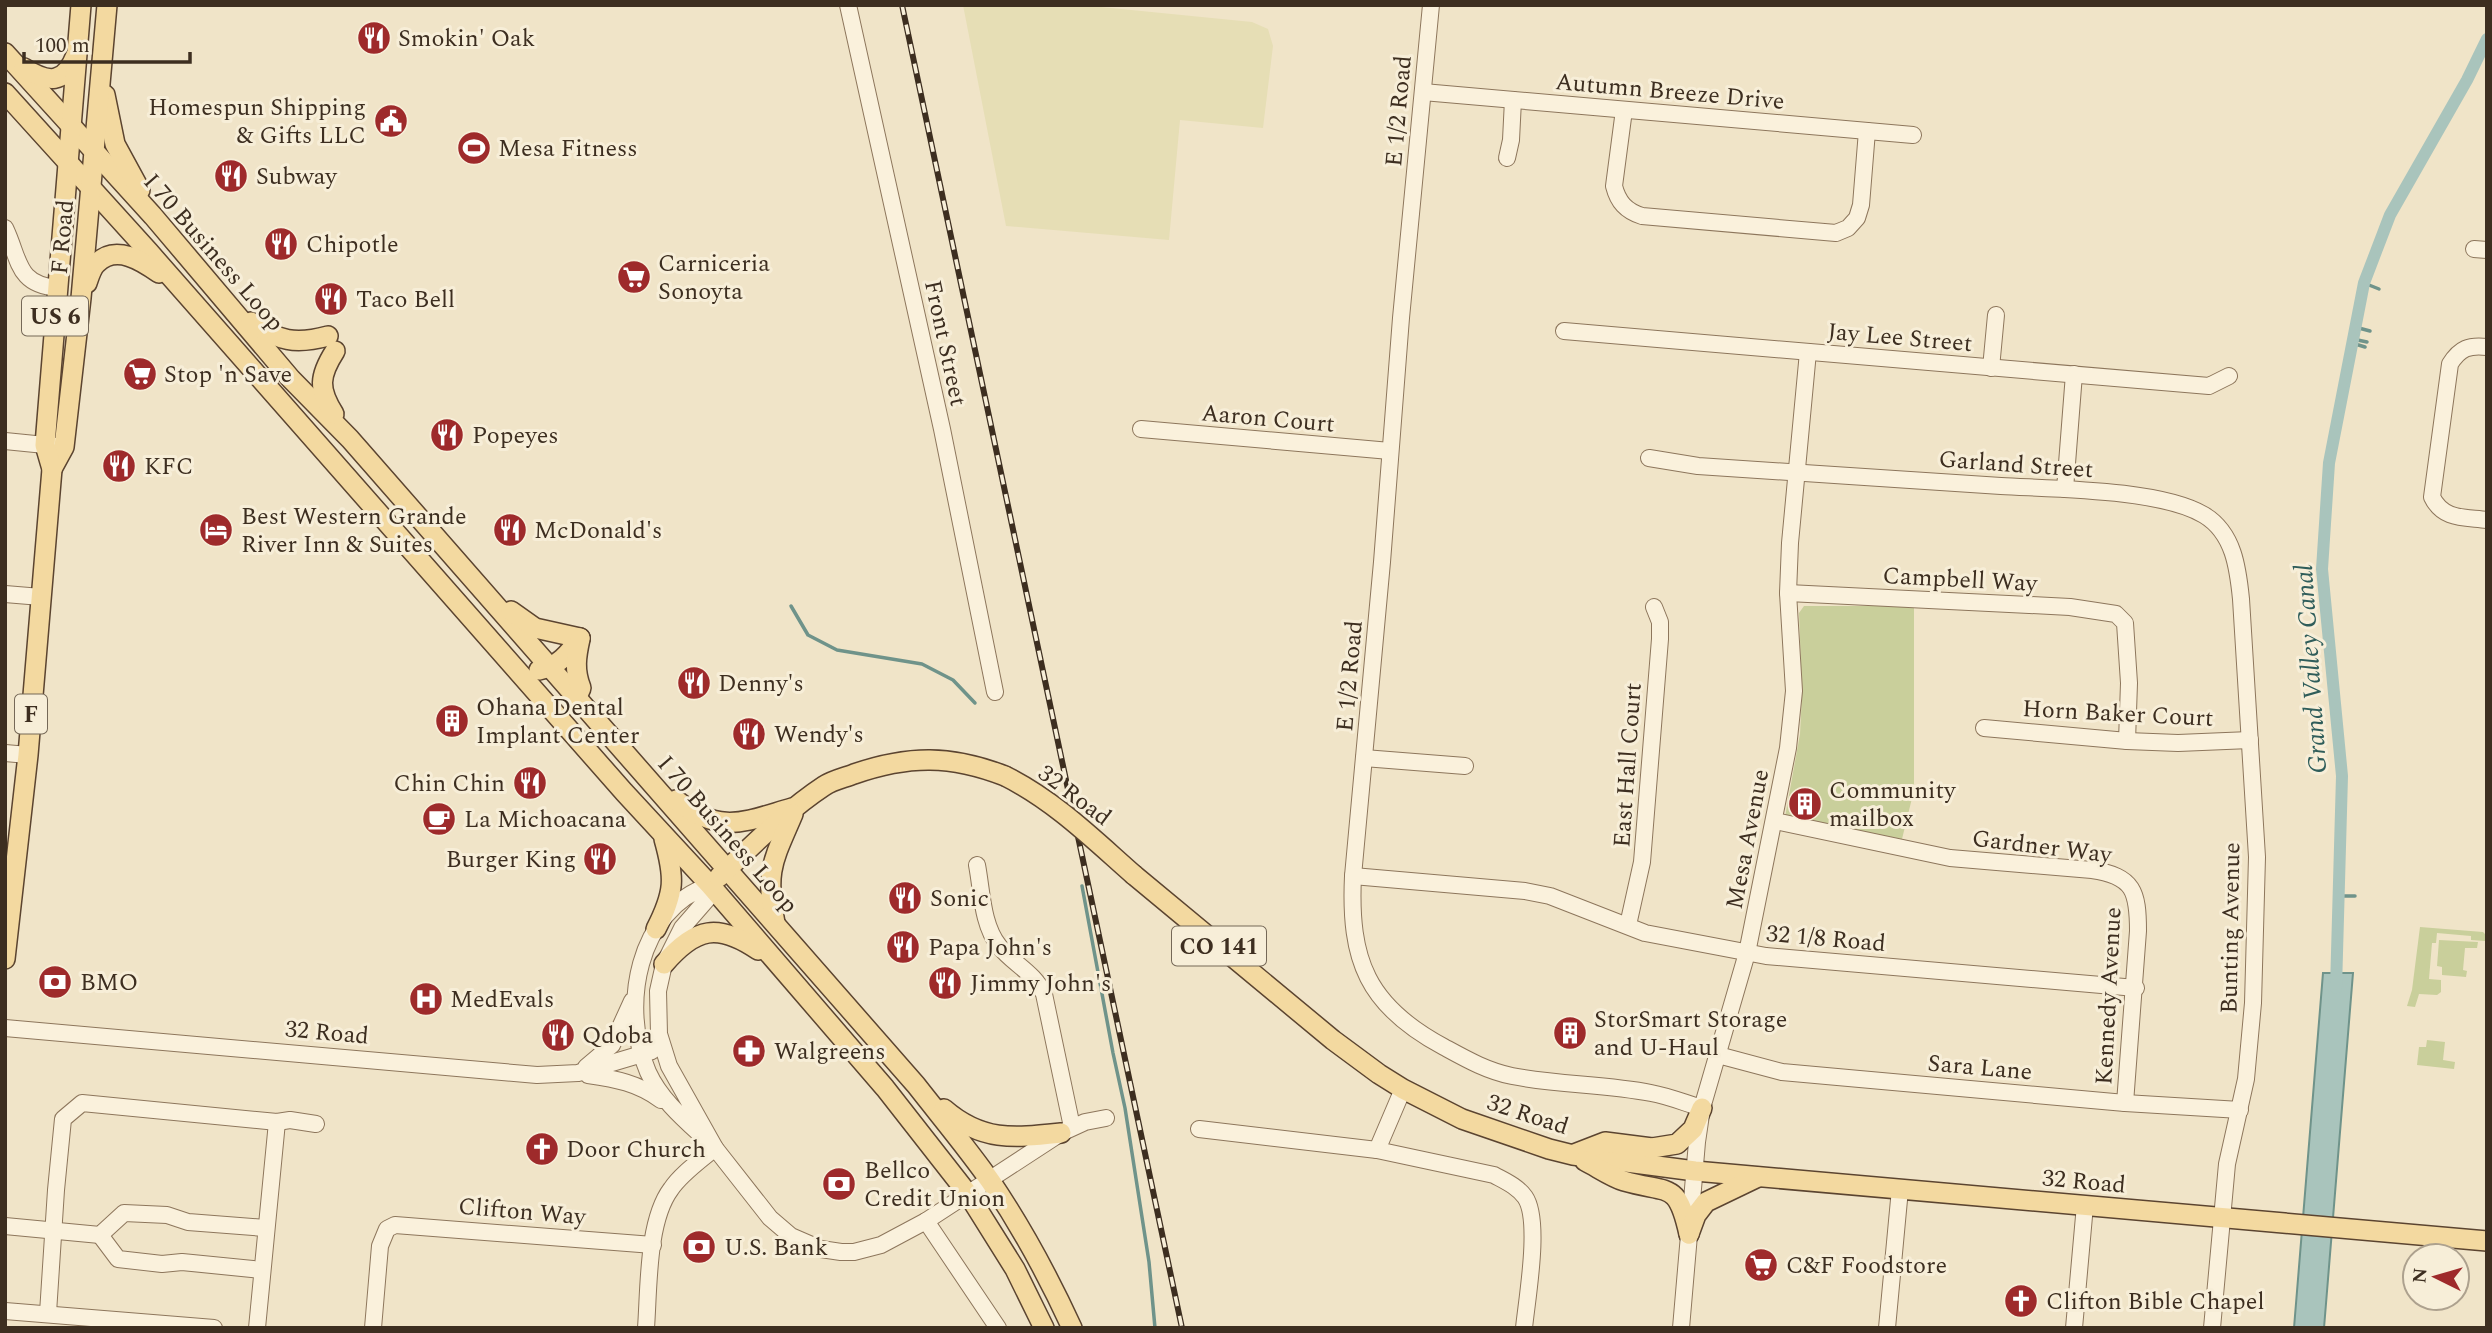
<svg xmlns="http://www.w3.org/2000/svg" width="2492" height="1333" font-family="Spectral,serif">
<rect width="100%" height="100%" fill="#f0e4c8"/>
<path fill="#e6deb5" d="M963,5H1081L1252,22L1268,29L1273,46L1263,128L1180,120L1169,240L1006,226Z"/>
<g fill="#c9cf9b">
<path d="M1804,606H1914V790L1902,839L1785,817L1800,734L1802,694L1799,613Z"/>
<path d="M2420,927L2483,932L2486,935L2485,941L2471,940V936L2437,933L2436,943H2432L2429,979L2441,980V992L2437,995L2419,994L2415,1007L2407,1006L2412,990Z"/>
<path d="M2439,940L2478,942L2477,948H2465L2463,970L2467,971L2466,977L2442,975V967L2437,966Z"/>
<path d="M2427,1040L2445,1042L2443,1060L2455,1062L2454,1069L2417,1065L2419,1047H2426Z"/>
</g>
<path fill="#a9c4bc" stroke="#6f938a" stroke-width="2" d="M2323,973H2353L2324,1328H2294Z"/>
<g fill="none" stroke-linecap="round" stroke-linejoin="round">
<g stroke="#6f938a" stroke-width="3.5">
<path d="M2364,283L2379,289"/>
<path d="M2355,327L2370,331"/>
<path d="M2353,339L2367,342"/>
<path d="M2352,343L2365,347"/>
<path d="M791,606L808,635L837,650L922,664L953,680L975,703"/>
<path d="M1082,886L1113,1053L1125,1108L1149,1262L1155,1328"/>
<path d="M2339,896H2355"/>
</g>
<path stroke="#a9c4bc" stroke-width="12" d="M2336,988L2342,776L2322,569L2329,463L2364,283L2390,215L2467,80L2487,39"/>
<g stroke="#8d765c" stroke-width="18">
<g id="minor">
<path d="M848,5L942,429L995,692"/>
<path d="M1431,5L1401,318L1382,562L1353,876C1349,960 1367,1006 1444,1047C1466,1059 1487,1071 1512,1076C1558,1085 1605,1084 1651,1093C1668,1096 1685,1103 1702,1108"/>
<path d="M1423,92L1913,135"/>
<path d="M1624,110L1614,186C1618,202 1626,211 1642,216L1836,233L1848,228L1857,218L1861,205L1867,131"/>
<path d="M1507,158L1511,140L1513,100"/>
<path d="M5,228C20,259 16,285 58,288"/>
<path d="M2474,249L2487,250"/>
<path d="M1564,331L2209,386L2229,376"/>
<path d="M2487,347C2469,345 2460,348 2450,364L2432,497C2443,520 2464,517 2487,520"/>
<path d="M1991,368L1996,315"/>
<path d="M1141,429L1390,451"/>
<path d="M5,441L55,446"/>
<path d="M1649,458L1698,466C1799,473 1900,479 2001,486C2054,489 2160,489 2204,515C2234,533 2238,569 2241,599L2257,857L2253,1003L2246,1079L2227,1164L2212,1328"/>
<path d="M2065,489L2074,374"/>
<path d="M1788,593L2070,607L2116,614L2125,623L2129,683L2127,741"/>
<path d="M5,594L41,597"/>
<path d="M1984,728L2127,741L2178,743L2250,740"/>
<path d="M5,753L28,755"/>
<path d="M1364,758L1465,766"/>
<path d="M1775,821L1950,858L2092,870C2134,876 2138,892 2138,931L2125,1103"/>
<path d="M977,865C982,891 982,925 999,946C1013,964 1034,972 1044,994L1072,1127"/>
<path d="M1353,876L1525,891L1550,896L1645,933L1766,956L2136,988"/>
<path d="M1628,925L1642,862L1660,639V622L1654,607"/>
<path d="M5,1028L537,1075L578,1073L652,1051"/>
<path d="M1718,1055L1782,1072L2125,1103L2240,1110"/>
<path d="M586,1067L612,1045L632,1001"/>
<path d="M588,1075C616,1079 638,1083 661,1100"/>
<path d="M1199,1129L1377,1150L1494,1175C1505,1181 1517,1186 1525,1197C1541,1220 1527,1298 1524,1328"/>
<path d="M715,1148C691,1125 662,1103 648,1072C620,1007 637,910 710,885L709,897L682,928L664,964L658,991L659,1034L669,1066L715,1148L770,1218L791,1236L821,1249L841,1252H854L881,1245L926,1221L1061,1133L1085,1122L1106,1118"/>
<path d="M1377,1150L1403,1089"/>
<path d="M926,1221L998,1328"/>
<path d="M5,1226L100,1235L124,1213L167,1215L188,1222L265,1228"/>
<path d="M100,1235L118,1259L162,1264L182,1262L262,1270"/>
<path d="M5,1311L214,1328"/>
<path d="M48,1313L56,1190L63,1119L82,1103L277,1122L290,1120L316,1124"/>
<path d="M257,1328L277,1122"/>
<path d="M373,1328L380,1246L387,1229L395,1225L653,1245"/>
<path d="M646,1328C649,1288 647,1221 671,1189C682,1173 700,1161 715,1148"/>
<path d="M1681,1328L1697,1142L1702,1108L1747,953L1788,748L1794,691L1788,593L1790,543L1808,352"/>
<path d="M1887,1328L1900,1189"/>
<path d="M2074,1328L2085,1205"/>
</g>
</g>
<g stroke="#5b4430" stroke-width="22">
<g id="major">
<path d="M5,53L153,216L291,379L350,439L916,1085C941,1117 968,1149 991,1182C1022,1228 1049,1278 1072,1328"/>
<path d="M24,68C48,83 64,85 76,55"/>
<path d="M5,93L149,252L624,792L710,885L885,1088L968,1194L1015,1269L1044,1328"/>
<path d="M105,95L115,144L140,190"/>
<path d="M87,283C89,277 92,267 97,263C116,244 142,261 159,273"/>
<path d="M251,322C279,341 295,345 328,336"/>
<path d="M334,414C318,389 319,376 335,351"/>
<path d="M52,469L64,447L81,298L107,5"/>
<path d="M511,611L535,628L580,638"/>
<path d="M539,670C558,667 569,653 580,638"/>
<path d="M577,697L581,688C574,670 576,657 580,639"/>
<path d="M676,800C721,835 743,822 792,808"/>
<path d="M1134,875L1333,1040L1379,1074L1403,1089L1462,1119L1549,1149L1573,1155L1695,1171L2487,1241"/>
<path d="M719,877C752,846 786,811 824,786C833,780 844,778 854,774C909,755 951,755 1005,776"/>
<path d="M775,923C765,870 773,861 793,814"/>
<path d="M656,929C675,892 675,878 664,839"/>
<path d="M5,959L28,755L52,469L45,445L81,5"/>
<path d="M664,964C696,927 718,923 758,950"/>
<path d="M944,1109C982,1142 1014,1138 1061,1133"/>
<path d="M1574,1154L1605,1142L1652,1148L1677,1144L1693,1129L1702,1108"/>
<path d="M1585,1161C1597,1167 1611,1177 1624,1181C1669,1194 1677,1180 1689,1234"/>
<path d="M1689,1234L1696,1215L1706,1202L1758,1177"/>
</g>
</g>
<use href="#minor" stroke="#faf1dc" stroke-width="16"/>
<use href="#major" stroke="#f3d9a0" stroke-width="19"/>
<g stroke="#3d2e20" stroke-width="6">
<path id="rail" d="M902,5L1182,1328"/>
</g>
<use href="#rail" stroke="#f7eed8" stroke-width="3.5" stroke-dasharray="10" stroke-linecap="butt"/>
<g stroke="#5b4430" stroke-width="22" stroke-linecap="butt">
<path id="major-bridge" d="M1005,776C1055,801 1093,839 1134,875"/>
</g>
<use href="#major-bridge" stroke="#f3d9a0" stroke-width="19"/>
</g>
<defs>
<g id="restaurant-disc" transform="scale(1.75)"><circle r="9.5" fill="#9e2a2b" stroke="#f7eed8"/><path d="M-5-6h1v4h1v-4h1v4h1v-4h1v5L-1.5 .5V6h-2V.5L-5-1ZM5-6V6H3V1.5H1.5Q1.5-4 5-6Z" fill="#fff"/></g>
<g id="civic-disc" transform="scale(1.75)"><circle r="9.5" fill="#9e2a2b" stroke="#f7eed8"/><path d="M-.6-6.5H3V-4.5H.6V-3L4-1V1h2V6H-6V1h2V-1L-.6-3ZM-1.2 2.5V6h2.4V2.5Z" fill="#fff"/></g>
<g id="stadium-disc" transform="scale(1.75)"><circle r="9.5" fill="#9e2a2b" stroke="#f7eed8"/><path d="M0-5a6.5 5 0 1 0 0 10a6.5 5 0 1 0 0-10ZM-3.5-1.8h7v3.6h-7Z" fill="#fff"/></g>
<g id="supermarket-disc" transform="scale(1.75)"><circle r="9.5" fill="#9e2a2b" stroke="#f7eed8"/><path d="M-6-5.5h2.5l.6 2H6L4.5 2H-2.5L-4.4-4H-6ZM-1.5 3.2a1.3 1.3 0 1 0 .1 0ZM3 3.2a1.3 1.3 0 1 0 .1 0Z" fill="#fff"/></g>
<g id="hotel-disc" transform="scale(1.75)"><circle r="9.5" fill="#9e2a2b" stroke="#f7eed8"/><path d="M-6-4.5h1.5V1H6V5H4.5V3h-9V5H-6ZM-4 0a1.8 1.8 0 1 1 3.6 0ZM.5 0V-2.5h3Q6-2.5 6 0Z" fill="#fff"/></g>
<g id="building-disc" transform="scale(1.75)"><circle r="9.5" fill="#9e2a2b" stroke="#f7eed8"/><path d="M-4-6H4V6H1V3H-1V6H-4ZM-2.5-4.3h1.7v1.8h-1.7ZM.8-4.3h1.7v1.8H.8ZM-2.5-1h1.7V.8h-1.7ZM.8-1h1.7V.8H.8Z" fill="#fff"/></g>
<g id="cafe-disc" transform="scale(1.75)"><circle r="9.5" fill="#9e2a2b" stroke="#f7eed8"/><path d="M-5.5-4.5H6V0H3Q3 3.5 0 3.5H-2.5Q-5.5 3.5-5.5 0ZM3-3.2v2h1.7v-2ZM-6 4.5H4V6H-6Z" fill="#fff"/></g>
<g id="bank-disc" transform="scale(1.75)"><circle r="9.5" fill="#9e2a2b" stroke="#f7eed8"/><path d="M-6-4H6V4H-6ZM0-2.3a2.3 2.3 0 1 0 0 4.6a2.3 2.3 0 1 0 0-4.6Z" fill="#fff"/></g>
<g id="hospital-disc" transform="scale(1.75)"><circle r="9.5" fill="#9e2a2b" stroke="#f7eed8"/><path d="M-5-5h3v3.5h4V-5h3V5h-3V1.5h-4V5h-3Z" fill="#fff"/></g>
<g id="pharmacy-disc" transform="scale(1.75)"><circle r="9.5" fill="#9e2a2b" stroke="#f7eed8"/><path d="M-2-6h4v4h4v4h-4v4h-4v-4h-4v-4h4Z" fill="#fff"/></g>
<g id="church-disc" transform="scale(1.75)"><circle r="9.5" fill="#9e2a2b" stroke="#f7eed8"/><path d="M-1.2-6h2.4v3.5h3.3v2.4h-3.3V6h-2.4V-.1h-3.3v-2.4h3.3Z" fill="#fff"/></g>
</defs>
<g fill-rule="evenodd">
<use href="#restaurant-disc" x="374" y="38"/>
<use href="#civic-disc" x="391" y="121"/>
<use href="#stadium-disc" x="474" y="148"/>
<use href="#restaurant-disc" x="231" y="176"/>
<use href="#restaurant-disc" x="281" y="244"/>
<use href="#supermarket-disc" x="634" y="277"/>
<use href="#restaurant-disc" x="331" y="299"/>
<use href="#supermarket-disc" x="140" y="374"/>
<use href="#restaurant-disc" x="447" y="435"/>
<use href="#restaurant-disc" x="119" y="466"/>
<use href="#hotel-disc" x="216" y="530"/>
<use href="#restaurant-disc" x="510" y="530"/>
<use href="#restaurant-disc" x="694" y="683"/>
<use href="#building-disc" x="452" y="721"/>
<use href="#restaurant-disc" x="749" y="734"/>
<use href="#restaurant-disc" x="530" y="783"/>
<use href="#building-disc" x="1805" y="804"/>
<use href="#cafe-disc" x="439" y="819"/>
<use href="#restaurant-disc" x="600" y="859"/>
<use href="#restaurant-disc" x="905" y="898"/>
<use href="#restaurant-disc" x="903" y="947"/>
<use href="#bank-disc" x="55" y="982"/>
<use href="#restaurant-disc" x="945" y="983"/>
<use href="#hospital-disc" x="426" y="999"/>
<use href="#building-disc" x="1570" y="1033"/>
<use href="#restaurant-disc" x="558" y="1035"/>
<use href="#pharmacy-disc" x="749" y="1051"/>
<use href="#church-disc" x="542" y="1149"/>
<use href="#bank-disc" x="839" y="1184"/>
<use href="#bank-disc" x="699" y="1247"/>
<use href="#supermarket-disc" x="1761" y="1265"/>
<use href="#church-disc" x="2021" y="1301"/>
</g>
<g text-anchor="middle" stroke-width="6" stroke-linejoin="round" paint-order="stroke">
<g fill="#f7eed8" stroke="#756857" stroke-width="2">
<rect x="22" y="296.5" width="66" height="39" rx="5"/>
<rect x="15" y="694.5" width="32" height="39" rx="5"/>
<rect x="1172" y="926.5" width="94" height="39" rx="5"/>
</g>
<g font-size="23" font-weight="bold" fill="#3d2e20">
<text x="55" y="324">US 6</text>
<text x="31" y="722">F</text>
<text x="1219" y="954">CO 141</text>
</g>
<g font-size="24" fill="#3d2e20" stroke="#f7eed8" text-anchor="start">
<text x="398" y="46">Smokin' Oak</text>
<text x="366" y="115" text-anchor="end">Homespun Shipping<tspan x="366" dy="28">&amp; Gifts LLC</tspan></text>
<text x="498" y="156">Mesa Fitness</text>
<text x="256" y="184">Subway</text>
<text x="306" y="252">Chipotle</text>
<text x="658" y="271">Carniceria<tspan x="658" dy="28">Sonoyta</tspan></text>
<text x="356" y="307">Taco Bell</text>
<text x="164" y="382">Stop 'n Save</text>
<text x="472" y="443">Popeyes</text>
<text x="144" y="474">KFC</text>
<text x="241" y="524">Best Western Grande<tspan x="241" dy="28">River Inn &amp; Suites</tspan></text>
<text x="534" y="538">McDonald's</text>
<text x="718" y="691">Denny's</text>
<text x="476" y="715">Ohana Dental<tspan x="476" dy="28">Implant Center</tspan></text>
<text x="774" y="742">Wendy's</text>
<text x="505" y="791" text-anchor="end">Chin Chin</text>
<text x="1829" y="798">Community<tspan x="1829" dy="28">mailbox</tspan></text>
<text x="464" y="827">La Michoacana</text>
<text x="576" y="867" text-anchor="end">Burger King</text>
<text x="930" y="906">Sonic</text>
<text x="928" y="955">Papa John's</text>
<text x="80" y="990">BMO</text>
<text x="970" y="991">Jimmy John's</text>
<text x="450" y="1007">MedEvals</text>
<text x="1594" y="1027">StorSmart Storage<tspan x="1594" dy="28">and U-Haul</tspan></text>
<text x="582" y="1043">Qdoba</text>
<text x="774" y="1059">Walgreens</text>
<text x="566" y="1157">Door Church</text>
<text x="864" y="1178">Bellco<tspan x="864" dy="28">Credit Union</tspan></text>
<text x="724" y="1255">U.S. Bank</text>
<text x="1786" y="1273">C&amp;F Foodstore</text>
<text x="2046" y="1309">Clifton Bible Chapel</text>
</g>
<g font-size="24" fill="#3d2e20" stroke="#f7eed8">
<text transform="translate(1670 91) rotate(5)" y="8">Autumn Breeze Drive</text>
<text transform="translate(1398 111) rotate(-85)" y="8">E 1/2 Road</text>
<text transform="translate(62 237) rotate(-85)" y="8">F Road</text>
<text transform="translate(214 252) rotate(49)" y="8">I 70 Business Loop</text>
<text transform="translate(1900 337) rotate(5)" y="8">Jay Lee Street</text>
<text transform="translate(946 343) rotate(78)" y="8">Front Street</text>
<text transform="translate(1268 418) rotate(5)" y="8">Aaron Court</text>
<text transform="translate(2016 464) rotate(4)" y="8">Garland Street</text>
<text transform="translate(1960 579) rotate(3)" y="8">Campbell Way</text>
<text transform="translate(1349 676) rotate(-85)" y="8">E 1/2 Road</text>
<text transform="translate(2118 713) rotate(3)" y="8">Horn Baker Court</text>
<text transform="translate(1627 765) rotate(-86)" y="8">East Hall Court</text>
<text transform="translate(1075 795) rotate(37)" y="8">32 Road</text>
<text transform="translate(728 834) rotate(49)" y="8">I 70 Business Loop</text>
<text transform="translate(1747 839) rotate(-79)" y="8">Mesa Avenue</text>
<text transform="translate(2042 846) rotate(7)" y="8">Gardner Way</text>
<text transform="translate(2230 928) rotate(-89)" y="8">Bunting Avenue</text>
<text transform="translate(1826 938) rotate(5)" y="8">32 1/8 Road</text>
<text transform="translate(2108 996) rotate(-87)" y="8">Kennedy Avenue</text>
<text transform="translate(327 1032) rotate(5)" y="8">32 Road</text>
<text transform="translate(1980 1067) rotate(5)" y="8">Sara Lane</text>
<text transform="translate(1528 1114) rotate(18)" y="8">32 Road</text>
<text transform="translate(2084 1181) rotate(5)" y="8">32 Road</text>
<text transform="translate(522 1211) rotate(5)" y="8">Clifton Way</text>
</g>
<g font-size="26" font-style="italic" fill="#2f5d5a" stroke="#f7eed8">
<text transform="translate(2310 669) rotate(-94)" y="9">Grand Valley Canal</text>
</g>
</g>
<rect width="2492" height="1333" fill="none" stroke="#3d2e20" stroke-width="14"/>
<g transform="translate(2436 1277) rotate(275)"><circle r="33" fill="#f7eed8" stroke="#ada18e" stroke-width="2"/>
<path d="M0-5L12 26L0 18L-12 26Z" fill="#9e2a2b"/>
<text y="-10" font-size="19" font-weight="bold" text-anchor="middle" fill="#3d2e20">N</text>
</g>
<path d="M24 52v10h166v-10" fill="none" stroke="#3d2e20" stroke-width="3.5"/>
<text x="35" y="52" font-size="21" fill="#3d2e20" stroke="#f7eed8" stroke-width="5" paint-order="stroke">100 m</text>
</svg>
